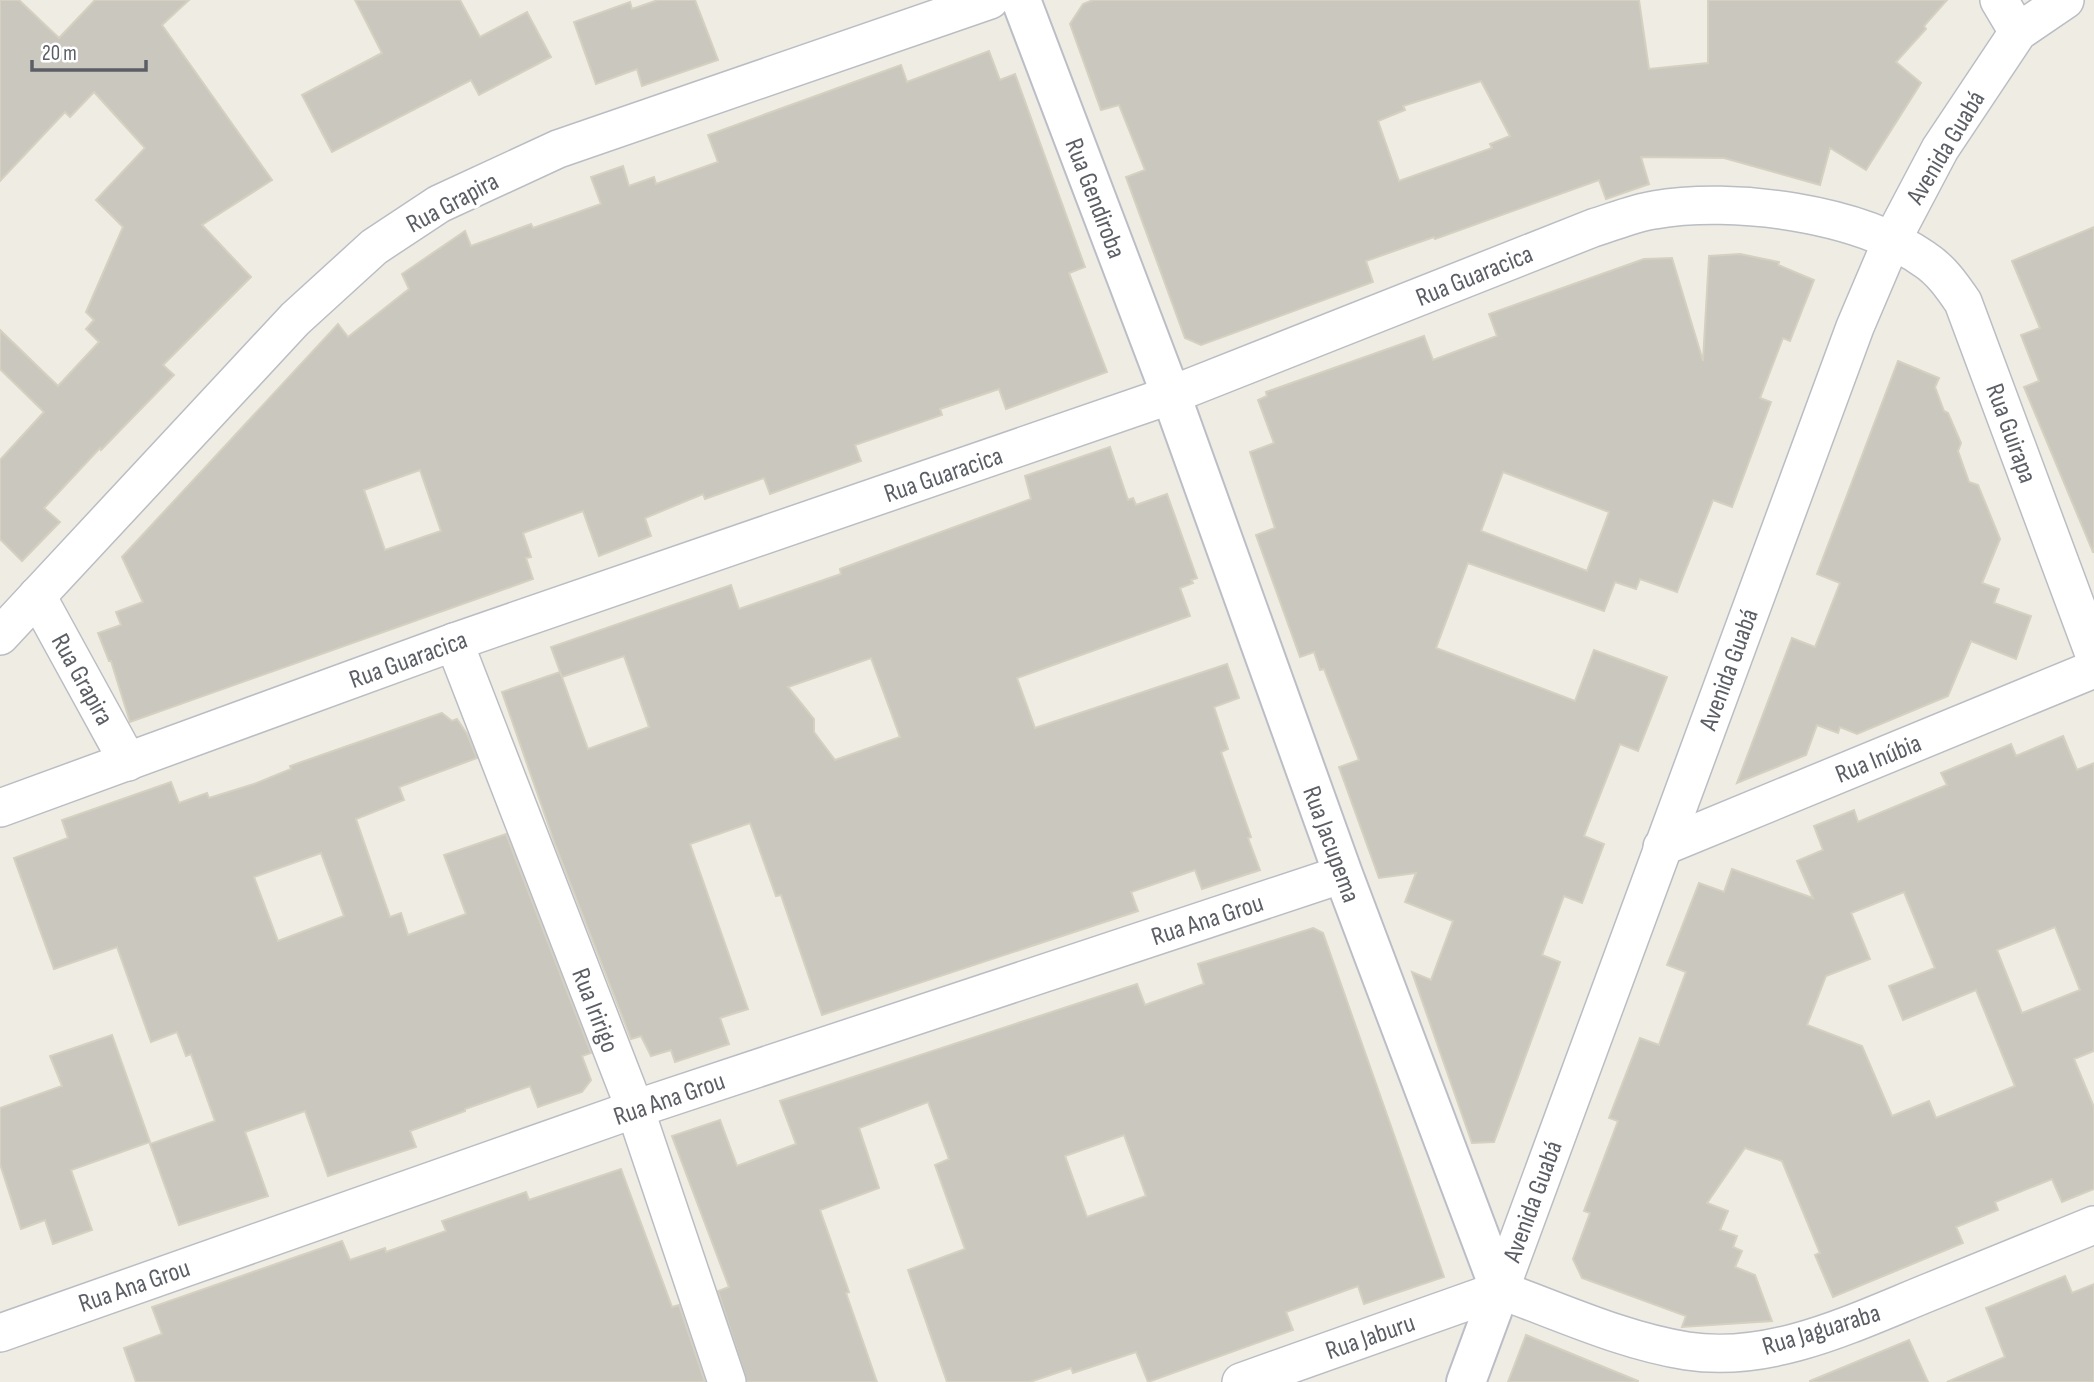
<svg xmlns="http://www.w3.org/2000/svg" width="2094" height="1382" font-family="'Sofia Sans Condensed',sans-serif">
<rect width="100%" height="100%" fill="#efede3"/>
<g fill="#cac7bf" stroke="#d5d0c0" stroke-width="2" fill-rule="evenodd">
<path d="M0,0H19L59,38L95,0H189L162,25L272,180L202,225L251,277L163,365L174,375L101,450L100,448L44,508L60,522L22,561L0,539V460L44,412L0,369V330L58,386L99,342L86,329L94,320L86,312L123,227L96,200L145,148L94,92L70,117L65,112L0,181Z"/>
<path d="M355,0H460L480,37L527,12L551,57L479,95L471,80L332,152L302,95L382,53Z"/>
<path d="M658,0H695L718,60L642,86L637,69L596,84L574,22L630,2L632,9Z"/>
<path d="M1093,0H1639L1649,69L1708,63V0H1947L1924,26L1926,29L1896,62L1921,83L1866,170L1830,148L1820,185L1724,158L1641,157L1649,184L1606,199L1599,180L1435,239L1434,237L1366,261L1373,282L1201,345L1185,338L1126,177L1145,170L1119,105L1101,110L1070,24L1083,4ZM1481,81L1510,136L1490,144L1492,148L1399,181L1378,121L1405,110L1403,106Z"/>
<path d="M989,51L1000,80L1015,74L1085,267L1069,273L1107,372L1006,409L999,389L940,409L942,415L855,445L861,461L770,494L764,478L705,499L703,494L645,518L651,536L599,556L583,511L523,533L531,557L526,558L533,579L130,722L111,661H109L98,633L121,625L116,612L143,602L122,557L338,324L348,337L409,289L402,274L465,231L471,246L531,224L533,228L601,204L591,177L623,166L629,186L654,177L656,184L718,162L708,135L901,65L907,82ZM420,470L441,531L385,550L364,490Z"/>
<path d="M2094,227V552H2093L2024,387L2039,381L2021,335L2040,328L2012,261Z"/>
<path d="M1740,254L1779,262L1778,265L1814,280L1790,341L1783,338L1760,398L1771,402L1732,507L1713,500L1677,592L1640,579L1636,589L1615,582L1604,611L1468,563L1436,648L1575,701L1594,650L1667,677L1638,751L1620,744L1584,836L1604,844L1582,903L1564,896L1542,955L1560,962L1494,1142L1472,1143L1412,972L1431,980L1453,921L1405,902L1416,873L1379,878L1339,767L1359,760L1324,669L1320,670L1314,652L1300,657L1256,535L1275,528L1250,452L1274,443L1258,400L1267,396L1266,392L1424,336L1433,360L1497,336L1489,314L1644,259L1672,258L1703,361L1709,256ZM1503,472L1609,512L1587,571L1481,531Z"/>
<path d="M1898,361L1939,378L1935,387L1944,411L1948,413L1961,443L1958,451L1969,482L1978,485L2000,539L1982,583L1999,589L1994,603L2031,616L2016,659L1971,641L1948,696L1857,734L1840,727L1838,733L1817,725L1806,755L1737,783L1792,638L1815,647L1840,583L1817,574Z"/>
<path d="M1110,447L1128,500L1133,498L1136,505L1167,494L1197,578L1191,580L1193,583L1180,588L1190,616L1017,678L1035,728L1227,664L1239,698L1214,707L1228,749L1221,752L1251,837L1248,838L1260,870L1202,889L1195,870L1131,892L1138,911L822,1015L781,895L776,896L750,823L690,844L748,1009L720,1018L729,1044L675,1062L671,1050L651,1056L641,1036L631,1039L555,844L502,692L560,672L588,749L649,727L624,656L562,677L551,647L731,585L739,609L841,574L840,569L1031,499L1025,476ZM871,658L900,737L835,760L814,732V719L788,687Z"/>
<path d="M442,713L452,721L457,719L467,734L477,758L399,787L404,800L356,819L390,917L401,913L408,935L466,914L444,855L506,834L591,1053L582,1056L591,1080L582,1092L538,1107L530,1086L465,1109V1111L410,1131L416,1147L328,1176L305,1111L245,1132L268,1196L179,1225L150,1144L215,1121L191,1054L186,1056L177,1032L151,1042L117,947L54,969L14,858L68,838L62,820L171,782L179,803L207,793L209,798L254,784L291,769L290,766ZM321,853L344,916L278,941L254,877Z"/>
<path d="M2063,736L2077,770L2094,763V1051L2074,1059L2094,1107V1189L2062,1202L2052,1179L1995,1202L1998,1210L1956,1227L1963,1243L1833,1297L1815,1255L1820,1253L1782,1161L1745,1148L1707,1203L1728,1211L1720,1230L1737,1236L1733,1247L1742,1251L1735,1267L1755,1275L1772,1321L1682,1327L1686,1316L1582,1278L1573,1259L1590,1213L1584,1211L1618,1121L1609,1118L1640,1038L1659,1045L1660,1042L1686,972L1667,965L1699,883L1724,892L1732,869L1813,898L1797,861L1823,850L1814,826L1854,810L1858,822L1947,785L1941,773L2011,744L2016,756ZM1904,892L1935,968L1889,986L1903,1020L1976,990L2015,1086L1936,1118L1929,1101L1892,1116L1862,1046L1807,1025L1826,976L1870,959L1851,913ZM2055,927L2080,990L2022,1013L1997,950Z"/>
<path d="M1313,928L1323,933L1444,1277L1364,1304L1358,1286L1286,1312L1293,1330L1148,1382L1136,1352L1073,1373L1071,1368L1030,1382H947L908,1270L965,1249L935,1165L949,1159L928,1102L859,1128L879,1188L820,1210L849,1292L846,1293L877,1382H747L718,1291L729,1287L672,1136L720,1120L737,1166L796,1144L780,1101L1137,984L1145,1005L1204,984L1198,964ZM1124,1135L1146,1196L1087,1217L1065,1156Z"/>
<path d="M112,1035L150,1142L71,1170L92,1230L53,1244L45,1220L21,1229L0,1164V1108L62,1086L50,1056Z"/>
<path d="M621,1169L672,1307L679,1305L705,1382H136L124,1348L162,1334L152,1307L342,1241L350,1260L385,1248L386,1252L446,1231L442,1221L526,1192L529,1200Z"/>
<path d="M2065,1276L2072,1293L2094,1284V1382H1947L2005,1357L1986,1308Z"/>
<path d="M1526,1335L1638,1381V1382H1508Z"/>
<path d="M1909,1340L1928,1382H1810V1381Z"/>
</g>
<g fill="none" stroke-linecap="round" stroke-linejoin="round">
<g stroke="#babdc3" stroke-width="40">
<g id="street">
<path d="M1999,0L2018,32"/>
<path d="M37,596L128,762"/>
<path d="M0,636L295,319L374,247L439,204L558,149L990,0"/>
<path d="M454,642L635,1109L727,1382"/>
<path d="M0,808L454,642L1171,395L1593,228C1613,222 1634,213 1654,210C1733,196 1858,213 1924,259C1941,270 1952,286 1963,302L2094,654"/>
<path d="M1662,847L2094,669"/>
<path d="M1500,1290L1855,327L1892,240L1940,149L2018,32L2065,0"/>
<path d="M1500,1290C1561,1312 1623,1341 1687,1351C1772,1364 1855,1322 1932,1291C1986,1269 2040,1247 2094,1225"/>
<path d="M0,1333L635,1109L1343,874"/>
<path d="M1241,1382L1500,1290"/>
</g>
</g>
<g stroke="#bbbec6" stroke-width="42">
<path id="secondary" d="M1021,0L1171,395L1343,874L1500,1290L1466,1382"/>
</g>
<use href="#street" stroke="#fff" stroke-width="37"/>
<use href="#secondary" stroke="#fff" stroke-width="38"/>
</g>
<g text-anchor="middle" stroke-width="7" stroke-linejoin="round" paint-order="stroke">
<g font-size="26" fill="#5b5f65" stroke="#fff">
<text transform="translate(1945 147) rotate(-59)" y="9">Avenida Guabá</text>
<text transform="translate(1096 198) rotate(69)" y="9">Rua Gendiroba</text>
<text transform="translate(452 202) rotate(-28)" y="9">Rua Grapira</text>
<text transform="translate(1474 275) rotate(-22)" y="9">Rua Guaracica</text>
<text transform="translate(2012 433) rotate(70)" y="9">Rua Guirapa</text>
<text transform="translate(943 474) rotate(-19)" y="9">Rua Guaracica</text>
<text transform="translate(408 659) rotate(-20)" y="9">Rua Guaracica</text>
<text transform="translate(1728 669) rotate(-70)" y="9">Avenida Guabá</text>
<text transform="translate(83 679) rotate(61)" y="9">Rua Grapira</text>
<text transform="translate(1878 758) rotate(-22)" y="9">Rua Inúbia</text>
<text transform="translate(1332 844) rotate(70)" y="9">Rua Jacupema</text>
<text transform="translate(1207 919) rotate(-18)" y="9">Rua Ana Grou</text>
<text transform="translate(596 1010) rotate(69)" y="9">Rua Iririgo</text>
<text transform="translate(669 1098) rotate(-19)" y="9">Rua Ana Grou</text>
<text transform="translate(1532 1201) rotate(-70)" y="9">Avenida Guabá</text>
<text transform="translate(134 1285) rotate(-19)" y="9">Rua Ana Grou</text>
<text transform="translate(1821 1329) rotate(-17)" y="9">Rua Jaguaraba</text>
<text transform="translate(1370 1336) rotate(-19)" y="9">Rua Jaburu</text>
</g>
</g>
<path d="M32 60v10h114v-10" fill="none" stroke="#5b5f65" stroke-width="3.5"/>
<text x="42" y="60" font-size="21" fill="#5b5f65" stroke="#ffffff" stroke-width="5" paint-order="stroke">20 m</text>
</svg>
